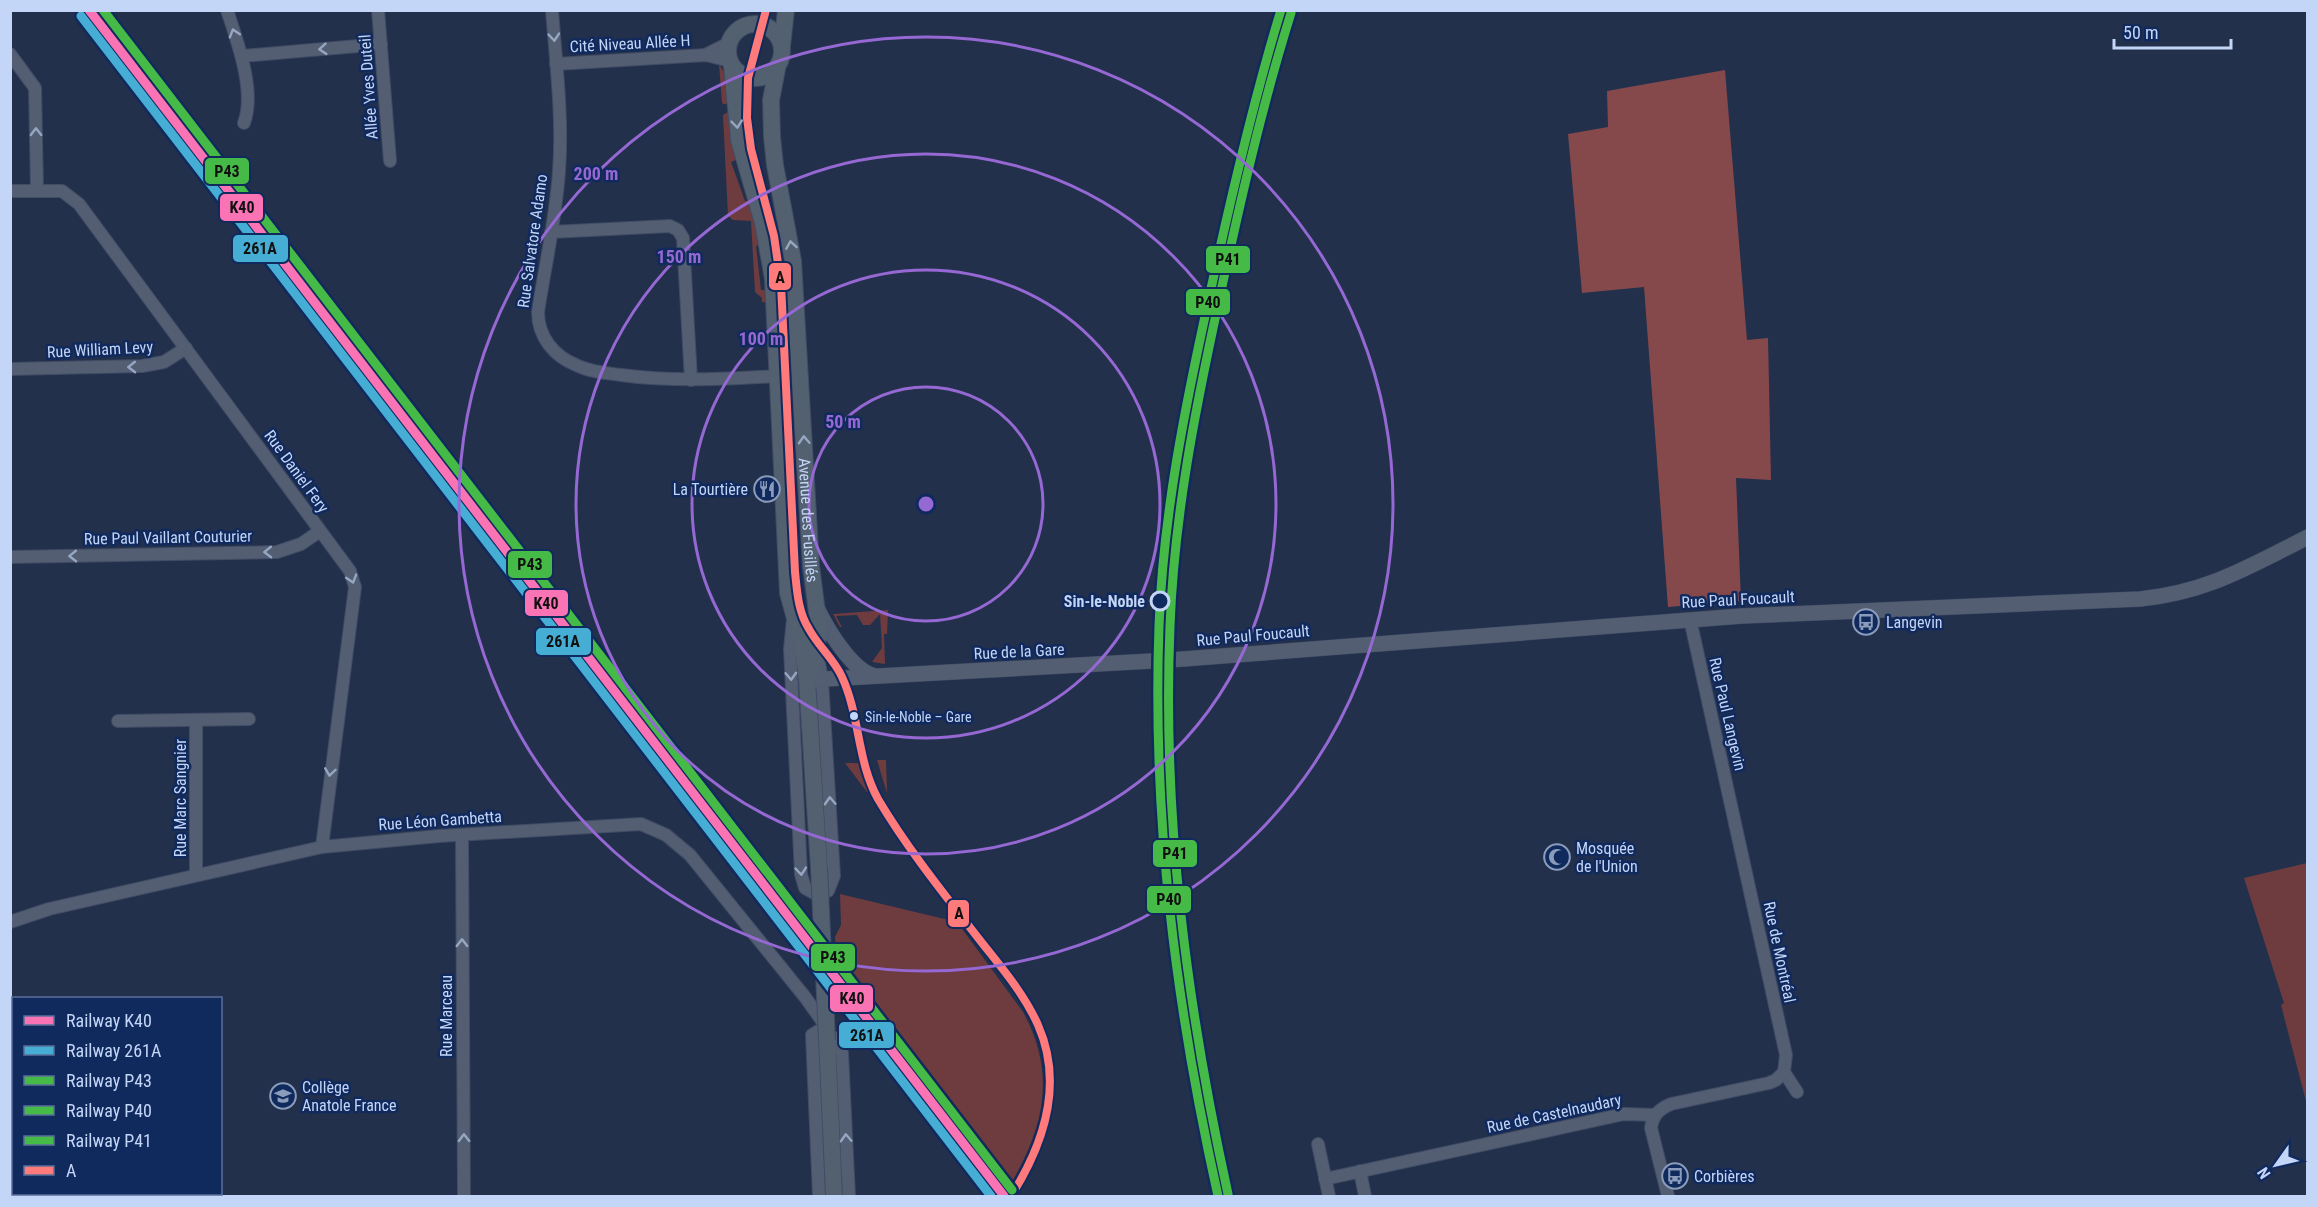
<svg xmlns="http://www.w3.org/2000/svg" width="2318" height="1207" font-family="'Roboto Condensed',sans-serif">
<rect width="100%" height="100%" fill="#22304c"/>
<g fill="#6e3c3f">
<path d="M719,64L728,79V104H723L722,102Z"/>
<path d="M728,112L736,160L731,162L745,201H749L760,245L756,246L761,290H766L767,302H762V298L755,292L751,221L733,220L728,216L723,115Z"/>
<path d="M888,610L887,634H884L885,664L872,662L882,648L880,614L870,625H863L857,615L836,616L842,627H840L833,614Z"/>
<path d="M877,760H886L887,793Z"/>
<path d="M845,763H859L869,791L867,792Z"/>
<path d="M2307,863H2308L2307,1105L2281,1005L2284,1003L2244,878Z"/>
<path d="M840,894L957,922L1023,1012C1057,1074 1044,1128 1010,1185L838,966L835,937L841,925Z"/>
</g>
<path fill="#85494c" d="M1725,70L1747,340L1768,338L1771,480L1736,478L1741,601L1668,607L1644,287L1582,293L1568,134L1608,127L1607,91Z"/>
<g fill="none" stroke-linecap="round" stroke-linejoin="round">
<g stroke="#404b64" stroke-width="14">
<g id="minor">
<path d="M227,10C237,41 256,91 244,123"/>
<path d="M378,10L390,161"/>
<path d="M552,10C556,64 563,118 559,171C556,218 545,266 538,312C538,337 554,356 576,365C590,372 606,373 621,375C674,382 726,379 778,376"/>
<path d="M10,54L35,88L37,190"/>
<path d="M707,54L729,43"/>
<path d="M242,56L381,44"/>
<path d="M556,64L706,55L730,61"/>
<path d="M10,191H62L79,204L350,571L355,587L322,847"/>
<path d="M551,232L670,226L678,230L683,238L691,380"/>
<path d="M10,369L142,366L164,362L186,348"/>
<path d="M10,557L277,552L301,544L320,531"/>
<path d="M793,619L790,649L801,874L805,888L816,894L828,891L834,876L822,680L817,652"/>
<path d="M1690,619L1786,1055L1784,1072L1797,1092"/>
<path d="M196,720V875"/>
<path d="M118,721L249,719"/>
<path d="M462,835L464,1196"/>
<path d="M10,922L49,909L322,847L439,836L641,824L666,835L690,855L805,997L827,1028"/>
<path d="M1318,1144L1329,1196"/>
<path d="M1360,1171L1365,1196"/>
<path d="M1325,1179L1624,1114L1655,1115"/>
<path d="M819,1196L812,1035L820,1030L834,1038L842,1053L849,1196"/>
<path d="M1668,1196L1651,1128C1653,1115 1659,1109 1671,1104L1769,1083L1776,1080L1784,1072"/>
</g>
</g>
<g stroke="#404b64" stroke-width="16">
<g id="tertiary">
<path d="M818,610C828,630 852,671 875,676"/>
<path d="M807,680L1170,660L1742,616L2140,599C2208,592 2248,567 2308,537"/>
</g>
</g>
<g stroke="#404b64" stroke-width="18">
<g id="secondary">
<circle cx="755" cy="51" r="27"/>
<path d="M782,46L786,10"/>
<path d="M732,66L739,140L763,223L773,279L788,593L803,647L807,680L819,868"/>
<path id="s1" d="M777,69L771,100L772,137L775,165L793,261L811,566L819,628L817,647L808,677"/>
<path d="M827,1040L834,1196"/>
</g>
</g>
<use href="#minor" stroke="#535e73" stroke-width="12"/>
<use href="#tertiary" stroke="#535e73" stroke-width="15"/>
<use href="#secondary" stroke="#526070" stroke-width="16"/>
<g stroke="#404b64" stroke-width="18" stroke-linecap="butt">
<path id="secondary-bridge" d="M819,868L827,1040"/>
</g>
<use href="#secondary-bridge" stroke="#526070" stroke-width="16"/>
<g stroke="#112a5e" stroke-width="12">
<path id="bus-1" d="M766,10L748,78L747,118L751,149L774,236L781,284L795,572C797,591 798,612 809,629C818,646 834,659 842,677C860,716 857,761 878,799C907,848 944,894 979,939C1000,966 1024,993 1038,1025C1064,1084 1044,1144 1011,1196"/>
</g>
<use href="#bus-1" stroke="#ff7a7a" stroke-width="8"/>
<g stroke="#112a5e" stroke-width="14">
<path id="rail-1" d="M89,10L1004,1196"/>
</g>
<g stroke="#112a5e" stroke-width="14">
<path id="rail-2" d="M81,16L991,1196"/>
</g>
<g stroke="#112a5e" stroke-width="14">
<path id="rail-3" d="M103,10L1012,1190"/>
</g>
<g stroke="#112a5e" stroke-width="14">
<path id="rail-4" d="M1218,1196C1176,1007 1152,820 1159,626C1163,515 1185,407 1209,298C1230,201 1252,105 1281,10"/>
</g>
<g stroke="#112a5e" stroke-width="14">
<path id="rail-5" d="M1228,1194C1187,1007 1162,818 1170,626C1174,517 1195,411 1218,305C1239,207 1261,109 1291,13"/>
</g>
<use href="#rail-1" stroke="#f973b5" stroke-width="9"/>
<use href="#rail-2" stroke="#46aed5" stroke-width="9"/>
<use href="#rail-3" stroke="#46ba46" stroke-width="9"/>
<use href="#rail-4" stroke="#46ba46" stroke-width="9"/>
<use href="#rail-5" stroke="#46ba46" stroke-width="9"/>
</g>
<defs><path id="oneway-chevron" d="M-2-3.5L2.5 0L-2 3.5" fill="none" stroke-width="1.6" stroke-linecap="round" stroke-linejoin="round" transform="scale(1.5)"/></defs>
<g stroke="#97a6c2">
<use href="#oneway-chevron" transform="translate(234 33) rotate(-107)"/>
<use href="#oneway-chevron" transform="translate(554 37) rotate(85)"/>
<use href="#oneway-chevron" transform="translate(323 49) rotate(175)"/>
<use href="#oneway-chevron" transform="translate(36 132) rotate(-91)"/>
<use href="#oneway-chevron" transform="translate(132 367) rotate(179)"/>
<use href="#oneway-chevron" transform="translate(268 552) rotate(179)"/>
<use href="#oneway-chevron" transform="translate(73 556) rotate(179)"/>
<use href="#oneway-chevron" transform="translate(352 579) rotate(73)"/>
<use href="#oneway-chevron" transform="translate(791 676) rotate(87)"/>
<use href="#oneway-chevron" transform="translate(330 772) rotate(98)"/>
<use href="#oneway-chevron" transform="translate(830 801) rotate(-93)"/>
<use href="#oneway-chevron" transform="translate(801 871) rotate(85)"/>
<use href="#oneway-chevron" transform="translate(462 943) rotate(-90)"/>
<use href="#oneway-chevron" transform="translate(464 1138) rotate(-91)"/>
<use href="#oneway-chevron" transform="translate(846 1138) rotate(-93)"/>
</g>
<g stroke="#96a7c1">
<use href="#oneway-chevron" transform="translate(737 124) rotate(84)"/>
<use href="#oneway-chevron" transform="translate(791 245) rotate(-99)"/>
<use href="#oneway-chevron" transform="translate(804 440) rotate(-93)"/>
</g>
<g fill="none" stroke="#9568d3" stroke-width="3">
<circle cx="926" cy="504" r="117"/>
<circle cx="926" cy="504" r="234"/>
<circle cx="926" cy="504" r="350"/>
<circle cx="926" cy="504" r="467"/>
</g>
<defs>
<g id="restaurant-ring" transform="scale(1.35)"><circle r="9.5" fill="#112a5e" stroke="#8b9cbb" stroke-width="1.5"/><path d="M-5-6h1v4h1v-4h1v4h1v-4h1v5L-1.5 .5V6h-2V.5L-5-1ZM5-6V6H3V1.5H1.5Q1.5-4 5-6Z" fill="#8b9cbb"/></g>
<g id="bus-ring" transform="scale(1.35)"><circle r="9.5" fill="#112a5e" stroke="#8b9cbb" stroke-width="1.5"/><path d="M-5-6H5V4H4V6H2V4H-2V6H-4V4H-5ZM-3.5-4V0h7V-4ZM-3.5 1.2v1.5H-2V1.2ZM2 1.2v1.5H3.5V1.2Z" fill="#8b9cbb"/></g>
<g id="mosque-ring" transform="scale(1.35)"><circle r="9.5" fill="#112a5e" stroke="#8b9cbb" stroke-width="1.5"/><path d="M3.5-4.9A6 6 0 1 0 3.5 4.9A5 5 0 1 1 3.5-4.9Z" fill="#8b9cbb"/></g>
<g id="school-ring" transform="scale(1.35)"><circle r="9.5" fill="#112a5e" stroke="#8b9cbb" stroke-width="1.5"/><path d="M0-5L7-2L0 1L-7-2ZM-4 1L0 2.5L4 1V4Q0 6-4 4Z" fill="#8b9cbb"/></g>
</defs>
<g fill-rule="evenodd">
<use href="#restaurant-ring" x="767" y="489"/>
<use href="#bus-ring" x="1866" y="622"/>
<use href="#mosque-ring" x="1557" y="857"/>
<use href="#school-ring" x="283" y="1096"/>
<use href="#bus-ring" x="1675" y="1176"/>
</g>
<circle fill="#112a5e" stroke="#c4d6f7" stroke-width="3" cx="1160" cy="601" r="9"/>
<circle fill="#c4d6f7" stroke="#112a5e" stroke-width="2" cx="854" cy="716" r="5"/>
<g text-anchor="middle" stroke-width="5" stroke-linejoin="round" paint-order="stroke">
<g font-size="14" fill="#c4d6f7" stroke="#112a5e" text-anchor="start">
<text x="865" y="722">Sin-le-Noble – Gare</text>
</g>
<g font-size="16" fill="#c4d6f7" stroke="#112a5e">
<text transform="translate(630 43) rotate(-3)" y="6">Cité Niveau Allée H</text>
<text transform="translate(368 87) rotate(-94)" y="6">Allée Yves Duteil</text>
<text transform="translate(532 241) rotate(-82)" y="6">Rue Salvatore Adamo</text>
<text transform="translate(100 349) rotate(-3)" y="6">Rue William Levy</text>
<text transform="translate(297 471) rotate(54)" y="6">Rue Daniel Fery</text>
<text dy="6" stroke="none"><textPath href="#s1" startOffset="454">Avenue des Fusillés</textPath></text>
<text transform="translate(168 537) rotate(-1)" y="6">Rue Paul Vaillant Couturier</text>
<text transform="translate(1738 599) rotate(-3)" y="6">Rue Paul Foucault</text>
<text transform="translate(1253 635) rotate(-5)" y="6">Rue Paul Foucault</text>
<text transform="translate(1019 651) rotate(-3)" y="6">Rue de la Gare</text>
<text transform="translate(1728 714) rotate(77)" y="6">Rue Paul Langevin</text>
<text transform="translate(180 798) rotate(-90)" y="6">Rue Marc Sangnier</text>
<text transform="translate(440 820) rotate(-4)" y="6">Rue Léon Gambetta</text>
<text transform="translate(1780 952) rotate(78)" y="6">Rue de Montréal</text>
<text transform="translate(446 1016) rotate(-90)" y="6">Rue Marceau</text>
<text transform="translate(1554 1113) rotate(-12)" y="6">Rue de Castelnaudary</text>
</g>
<g font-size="16" fill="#c4d6f7" stroke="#112a5e" text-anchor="start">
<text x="748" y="495" text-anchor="end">La Tourtière</text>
<text x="1886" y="628">Langevin</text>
<text x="1576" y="854">Mosquée<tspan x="1576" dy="18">de l'Union</tspan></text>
<text x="302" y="1093">Collège<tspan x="302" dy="18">Anatole France</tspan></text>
<text x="1694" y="1182">Corbières</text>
</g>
<g font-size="16" font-weight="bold" fill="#c4d6f7" stroke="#112a5e" text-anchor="end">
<text x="1145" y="607">Sin-le-Noble</text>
</g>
</g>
<circle cx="926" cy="504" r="9" fill="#9568d3" stroke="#112a5e" stroke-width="3"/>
<g font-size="18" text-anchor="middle" font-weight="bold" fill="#9568d3" stroke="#112a5e" stroke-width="5" stroke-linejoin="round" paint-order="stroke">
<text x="596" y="180">200 m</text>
<text x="679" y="263">150 m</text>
<text x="761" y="345">100 m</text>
<text x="843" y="428">50 m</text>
</g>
<g stroke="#112a5e" stroke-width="2">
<rect x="204" y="157" width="46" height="28" rx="6" fill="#46ba46"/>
<rect x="219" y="193" width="45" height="29" rx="6" fill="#f973b5"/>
<rect x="232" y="234" width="57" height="29" rx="6" fill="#46aed5"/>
<rect x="1205" y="245" width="46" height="29" rx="6" fill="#46ba46"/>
<rect x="768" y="262" width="24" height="29" rx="6" fill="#ff7a7a"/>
<rect x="1185" y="288" width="46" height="28" rx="6" fill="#46ba46"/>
<rect x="507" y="550" width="46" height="29" rx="6" fill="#46ba46"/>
<rect x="524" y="589" width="45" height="28" rx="6" fill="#f973b5"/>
<rect x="535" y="627" width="57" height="29" rx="6" fill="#46aed5"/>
<rect x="1152" y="839" width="46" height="29" rx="6" fill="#46ba46"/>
<rect x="1146" y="885" width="46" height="29" rx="6" fill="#46ba46"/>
<rect x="947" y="899" width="23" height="29" rx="6" fill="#ff7a7a"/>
<rect x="810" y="943" width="46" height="29" rx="6" fill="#46ba46"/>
<rect x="829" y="984" width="45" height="29" rx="6" fill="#f973b5"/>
<rect x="838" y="1021" width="57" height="28" rx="6" fill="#46aed5"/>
</g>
<g font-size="16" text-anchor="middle" font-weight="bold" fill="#111">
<text x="227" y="177">P43</text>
<text x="242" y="213">K40</text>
<text x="260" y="254">261A</text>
<text x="1228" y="265">P41</text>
<text x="780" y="283">A</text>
<text x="1208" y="308">P40</text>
<text x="530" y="570">P43</text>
<text x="546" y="609">K40</text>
<text x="563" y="647">261A</text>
<text x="1175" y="859">P41</text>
<text x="1169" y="905">P40</text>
<text x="959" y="919">A</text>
<text x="833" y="963">P43</text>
<text x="852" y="1004">K40</text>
<text x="867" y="1041">261A</text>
</g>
<rect width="2318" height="1207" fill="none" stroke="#c4d6f7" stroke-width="24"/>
<rect x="12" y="997" width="210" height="198" fill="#112a5e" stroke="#596f9b" stroke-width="1.5"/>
<rect x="24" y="1016" width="30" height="9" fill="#f973b5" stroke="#596f9b" stroke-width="1.5"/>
<text x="66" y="1027" font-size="18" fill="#c4d6f7">Railway K40</text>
<rect x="24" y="1046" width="30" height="9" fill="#46aed5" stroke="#596f9b" stroke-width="1.5"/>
<text x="66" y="1057" font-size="18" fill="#c4d6f7">Railway 261A</text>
<rect x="24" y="1076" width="30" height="9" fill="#46ba46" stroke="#596f9b" stroke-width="1.5"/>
<text x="66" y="1087" font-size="18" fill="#c4d6f7">Railway P43</text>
<rect x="24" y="1106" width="30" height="9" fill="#46ba46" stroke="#596f9b" stroke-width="1.5"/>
<text x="66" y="1117" font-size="18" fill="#c4d6f7">Railway P40</text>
<rect x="24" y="1136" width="30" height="9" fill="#46ba46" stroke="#596f9b" stroke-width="1.5"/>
<text x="66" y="1147" font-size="18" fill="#c4d6f7">Railway P41</text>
<rect x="24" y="1166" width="30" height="9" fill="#ff7a7a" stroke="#596f9b" stroke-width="1.5"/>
<text x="66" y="1177" font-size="18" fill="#c4d6f7">A</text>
<g transform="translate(2276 1165) rotate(236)" stroke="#112a5e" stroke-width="4.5" paint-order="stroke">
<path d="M0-4.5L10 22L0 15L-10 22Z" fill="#c4d6f7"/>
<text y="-9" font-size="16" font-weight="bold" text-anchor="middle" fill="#c4d6f7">N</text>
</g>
<path d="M2114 39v9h117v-9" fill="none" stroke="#c4d6f7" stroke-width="3"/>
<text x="2123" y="39" font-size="18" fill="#c4d6f7" stroke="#112a5e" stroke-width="4.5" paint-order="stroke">50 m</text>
</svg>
